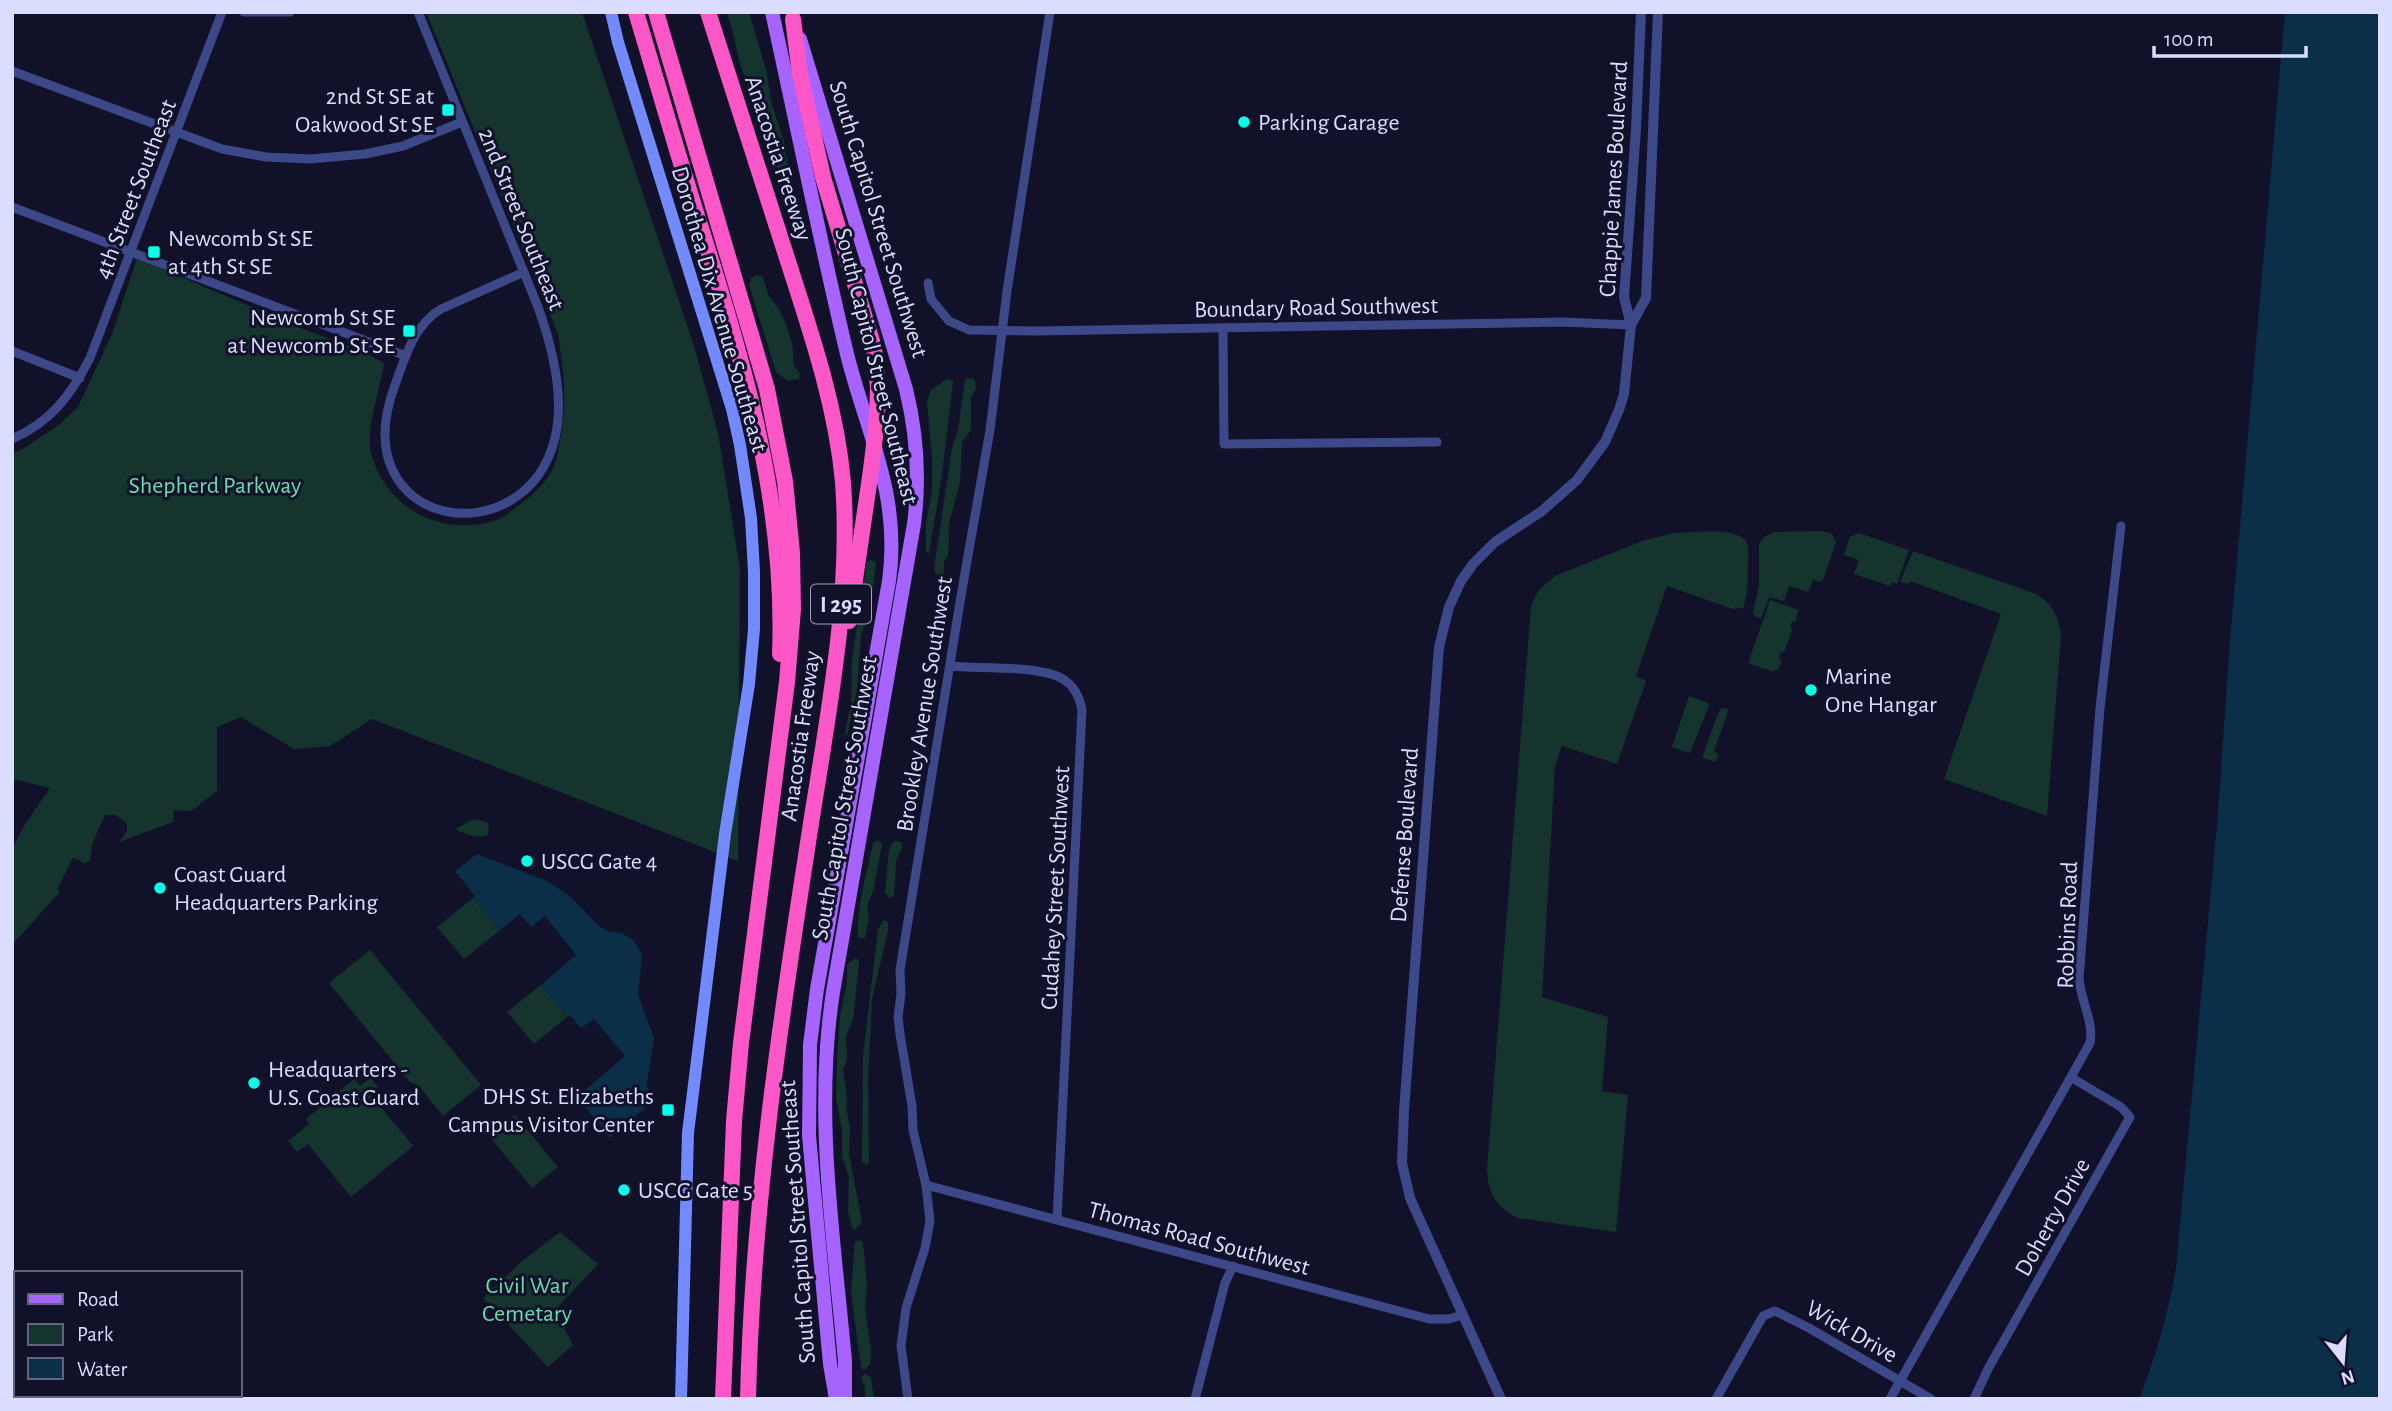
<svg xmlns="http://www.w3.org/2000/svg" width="2392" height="1411" font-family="'Alegreya Sans',sans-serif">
<rect width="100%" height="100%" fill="#11122a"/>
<g fill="#14342d">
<path d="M426,12H582L694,346L718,433L740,569L738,861L372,719L330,746L294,749L241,717L217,727V791L191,811L174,810L173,822L119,842L127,831V824L116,815H105L92,844L90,861L85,863L74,858L72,859L58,888L59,893L12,945V849L24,826L50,788L12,779V453L21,450L60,424L78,407L112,334L137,258L308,331L350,346L384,363C381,387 365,430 371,453C386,509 442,538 497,520C505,517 512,510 519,505C533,495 547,482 554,466C557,460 558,451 559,445C568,407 564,371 558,334Z"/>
<path d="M726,12H749L767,73L771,101L784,142L791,184L784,186L782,181L740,64L731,25Z"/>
<path d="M757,275L763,277C765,284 767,292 770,298C773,303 778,306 780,311C787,326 796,348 793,364L800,374L799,379L788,381L776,372L749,285L751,278Z"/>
<path d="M973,378L975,381L976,388L971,398V430L962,442L960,482L949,523L948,556L944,562V574L940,576L936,574L934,568L952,448L958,430L965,379Z"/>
<path d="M947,379L953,380V383L941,482L929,553L926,552V523L932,490V456L927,402L931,390Z"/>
<path d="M1823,531L1832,534L1836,542L1823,580L1820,582L1813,580L1808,592L1789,586L1784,601L1769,597L1761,619L1755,616L1753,613L1759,585V545L1763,538L1773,532Z"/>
<path d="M1674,533C1691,533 1739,526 1747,543C1749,549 1748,558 1748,565C1748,579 1748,594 1743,608L1733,609L1667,586L1636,676L1646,681L1617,764L1562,746L1555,766L1542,997L1608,1017L1602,1091L1628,1095L1616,1232L1518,1218C1496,1208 1488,1193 1487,1169L1531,606L1538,591L1555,576L1645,540Z"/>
<path d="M1859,533L1909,550L1897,584L1892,582L1890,586L1854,574L1859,560L1844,555L1850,537Z"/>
<path d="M1913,551L2036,594C2053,604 2059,617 2061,636L2047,816L1944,779L2001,614L1910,581L1909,584L1900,582Z"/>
<path d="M870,560L875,561L876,565L870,606L861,636L857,690L847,736L845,734L851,701L852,658L867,562Z"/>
<path d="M1770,600L1799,610L1795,622L1792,621L1790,628L1793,629L1784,652H1781L1779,659L1782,660L1778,670L1775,669L1774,672L1748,663Z"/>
<path d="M1689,696L1708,703L1709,705L1690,753L1672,747Z"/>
<path d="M1723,708L1729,709L1714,751L1719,754L1715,762L1703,758V755L1719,711Z"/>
<path d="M474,819L487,822C497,846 465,835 455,829Z"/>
<path d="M878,840L882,844L874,888L867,906L869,916L865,938H859C853,922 869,863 873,843Z"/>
<path d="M897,841L902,843V848L896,861L894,896L890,898L885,893L889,850L893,842Z"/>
<path d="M473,898L500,930L464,959L437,927Z"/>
<path d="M884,920L888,922V930L872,1000L868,1080L869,1162L867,1165L862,1162L863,1055L878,929Z"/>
<path d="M370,950L481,1085L443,1116L419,1086L410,1082L329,983Z"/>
<path d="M854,959H858L859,963L853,1020L846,1036L847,1060L843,1070L847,1096L846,1106L850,1128L849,1154L862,1222L855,1230L852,1228L848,1211L849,1177L842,1156V1130L836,1099L837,1058L840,1016L847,982V965Z"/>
<path d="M541,985L567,1017L534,1044L507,1012Z"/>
<path d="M370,1078L378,1087L370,1094L413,1146L351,1197L308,1144L297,1152L288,1141L309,1124L306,1119L354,1079L360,1086Z"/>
<path d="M515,1115L558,1167L532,1188L489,1136Z"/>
<path d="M560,1232L598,1264L555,1310L573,1345L548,1367L483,1298L522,1261Z"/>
<path d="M860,1240L863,1243L867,1284L865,1308L871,1350L870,1365L864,1370L861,1367L851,1292L855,1242Z"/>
<path d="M865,1374L871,1377L874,1399H865V1387L861,1377Z"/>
</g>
<g fill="#0b2e49">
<path d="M2285,12H2380V1399H2139C2156,1356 2168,1314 2176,1268L2218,814L2229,653Z"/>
<path d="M477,854L547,881L571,897L600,927L607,931L622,933L634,941L642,955L638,995L654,1038L647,1083L649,1099L645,1108L610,1138L577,1097L625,1056L594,1019L581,1028L570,1015L567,1017L541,985L576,955L545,916L531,927L520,914L500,930L473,898L475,896L455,871Z"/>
</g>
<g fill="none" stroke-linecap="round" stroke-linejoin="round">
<g stroke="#3d4889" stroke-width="9">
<path d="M244,12H290"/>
<path d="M418,12L538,307C552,346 565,396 555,438C525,559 341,529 395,385C405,357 414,325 441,309L524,272"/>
<path d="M12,71L222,149L266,157L310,159L365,154L403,146L462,122"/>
<path d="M12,207L406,356"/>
<path d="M928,283L931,299L949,321L969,330L1037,331L1563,322L1631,325"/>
<path d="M1223,328L1224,444L1437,442"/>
<path d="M12,351L80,378"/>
<path d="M12,439C51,422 71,395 90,358L222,12"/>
<path d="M950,666C979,669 1040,665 1063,679C1074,686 1080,698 1082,710L1057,1220"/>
<path d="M926,1185L1429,1319H1449L1462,1315"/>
<path d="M908,1399L901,1346L906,1308L925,1248L930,1221L926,1185L913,1130L912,1106L900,1034L898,1017L901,994L900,970L962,590L990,430L1007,291L1050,12"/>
<path d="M1195,1399L1225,1283L1233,1266"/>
<path d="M1716,1399L1763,1316L1775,1311L1809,1328L1931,1399"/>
<path d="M1890,1399L2090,1043C2094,1021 2081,1002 2079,979L2100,708L2121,526"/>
<path d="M1974,1399L1988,1369L2130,1117L2121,1107L2072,1078"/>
</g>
<g stroke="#3d4889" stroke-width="10">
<path d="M1631,325L1646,298L1658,12"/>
<path d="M1501,1399L1410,1198L1402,1163L1404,1111L1439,647L1449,607L1461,581L1473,564L1495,542L1542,511L1577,480L1605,442L1619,410L1624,394L1631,325L1624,297L1636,129L1641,12"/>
</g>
<path stroke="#738afe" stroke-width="12" d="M611,12L618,42L732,409L740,445L751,518L754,572V629L749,684L725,834L688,1133L681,1399"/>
<g stroke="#a663fd" stroke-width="14">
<path d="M772,12C797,126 820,241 847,354C867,434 901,495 889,581L817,989L810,1045L809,1136L830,1364L836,1399"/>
<path d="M800,39L906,389C917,434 920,478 914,524L833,992C814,1114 834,1239 845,1361V1399"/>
</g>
<g stroke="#fd57c7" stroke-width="16">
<path d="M636,12C657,82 677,152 699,222C744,363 786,504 780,654"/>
<path d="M656,12L767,389L785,481L792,553L793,609L787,682L741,1043L734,1121L723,1399"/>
<path d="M708,12C734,93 760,174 786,255C810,330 836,404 843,482C852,607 824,733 806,856C778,1036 752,1216 748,1399"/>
<path d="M793,19L800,74L823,177L874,348L878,387L877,420"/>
<path d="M849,621L871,470"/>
</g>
<path stroke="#fd57c7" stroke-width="16" d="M871,470L877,420"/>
</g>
<g fill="#09fde6" stroke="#11122a" stroke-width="2.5">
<rect x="441" y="103" width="14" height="14" rx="3.5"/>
<circle cx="1244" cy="122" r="7"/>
<rect x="147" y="245" width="14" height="14" rx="3.5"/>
<rect x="402" y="324" width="14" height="14" rx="3.5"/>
<circle cx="1811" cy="690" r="7"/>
<circle cx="527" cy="861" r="7"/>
<circle cx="160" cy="888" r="7"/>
<circle cx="254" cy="1083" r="7"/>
<rect x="661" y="1103" width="14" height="14" rx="3.5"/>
<circle cx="624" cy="1190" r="7"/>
</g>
<g text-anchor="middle" stroke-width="6" stroke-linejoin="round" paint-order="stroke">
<rect fill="#11122a" stroke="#9ea0bf" stroke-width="2" x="811" y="584.5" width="60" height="39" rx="5"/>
<g font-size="23" font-weight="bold" fill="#dbddff">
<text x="841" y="612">I 295</text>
</g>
<g font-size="24" fill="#dbddff" stroke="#11122a" text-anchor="start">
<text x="434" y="104" text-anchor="end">2nd St SE at<tspan x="434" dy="28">Oakwood St SE</tspan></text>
<text x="1258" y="130">Parking Garage</text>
<text x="168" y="246">Newcomb St SE<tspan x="168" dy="28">at 4th St SE</tspan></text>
<text x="395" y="325" text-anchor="end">Newcomb St SE<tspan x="395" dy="28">at Newcomb St SE</tspan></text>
<text x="1825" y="684">Marine<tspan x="1825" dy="28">One Hangar</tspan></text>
<text x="541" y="869">USCG Gate 4</text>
<text x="174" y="882">Coast Guard<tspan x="174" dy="28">Headquarters Parking</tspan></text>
<text x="268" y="1077">Headquarters -<tspan x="268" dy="28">U.S. Coast Guard</tspan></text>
<text x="654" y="1104" text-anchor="end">DHS St. Elizabeths<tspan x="654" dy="28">Campus Visitor Center</tspan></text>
<text x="638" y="1198">USCG Gate 5</text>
</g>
<g font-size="24" fill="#dbddff" stroke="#11122a">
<text transform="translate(779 158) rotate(72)" y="8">Anacostia Freeway</text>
<text transform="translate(1613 179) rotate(-87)" y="8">Chappie James Boulevard</text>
<text transform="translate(135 189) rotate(-69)" y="8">4th Street Southeast</text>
<text transform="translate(522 219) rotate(68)" y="8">2nd Street Southeast</text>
<text transform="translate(879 219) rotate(73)" y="8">South Capitol Street Southwest</text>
<text transform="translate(1316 307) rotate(-1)" y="8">Boundary Road Southwest</text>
<text transform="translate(720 309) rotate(74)" y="8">Dorothea Dix Avenue Southeast</text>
<text transform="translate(877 366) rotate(76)" y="8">South Capitol Street Southeast</text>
<text transform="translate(924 704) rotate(-81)" y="8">Brookley Avenue Southwest</text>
<text transform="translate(800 736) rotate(-82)" y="8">Anacostia Freeway</text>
<text transform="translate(844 798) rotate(-80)" y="8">South Capitol Street Southwest</text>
<text transform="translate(1404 835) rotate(-86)" y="8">Defense Boulevard</text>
<text transform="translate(1055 888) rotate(-87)" y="8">Cudahey Street Southwest</text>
<text transform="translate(2067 925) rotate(-88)" y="8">Robbins Road</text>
<text transform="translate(2052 1217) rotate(-61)" y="8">Doherty Drive</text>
<text transform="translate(797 1222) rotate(-94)" y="8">South Capitol Street Southeast</text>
<text transform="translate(1199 1238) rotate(15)" y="8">Thomas Road Southwest</text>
<text transform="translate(1852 1331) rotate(30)" y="8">Wick Drive</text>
</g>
<g font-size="24" fill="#65e0aa" stroke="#11122a">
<text x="215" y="493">Shepherd Parkway</text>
<text x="527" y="1293">Civil War<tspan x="527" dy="28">Cemetary</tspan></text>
</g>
</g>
<rect width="2392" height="1411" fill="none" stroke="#dbddff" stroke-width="28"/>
<rect x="14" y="1271" width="228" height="126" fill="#11122a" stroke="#62637f" stroke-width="2"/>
<rect x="28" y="1294" width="35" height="10" fill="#a663fd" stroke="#62637f" stroke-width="2"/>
<text x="77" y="1306" font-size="21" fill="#dbddff">Road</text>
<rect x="28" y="1324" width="35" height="21" fill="#14342d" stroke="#62637f" stroke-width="2"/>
<text x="77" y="1341" font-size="21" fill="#dbddff">Park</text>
<rect x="28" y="1358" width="35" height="21" fill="#0b2e49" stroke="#62637f" stroke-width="2"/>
<text x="77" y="1376" font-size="21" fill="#dbddff">Water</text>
<g transform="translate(2343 1362) rotate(163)" stroke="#11122a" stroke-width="5" paint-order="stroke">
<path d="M0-5L12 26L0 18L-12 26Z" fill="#dbddff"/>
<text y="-10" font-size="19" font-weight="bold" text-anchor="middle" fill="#dbddff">N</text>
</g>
<path d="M2154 46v10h152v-10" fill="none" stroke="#dbddff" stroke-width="3.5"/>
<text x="2164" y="46" font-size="21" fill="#dbddff" stroke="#11122a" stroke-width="5" paint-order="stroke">100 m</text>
</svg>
